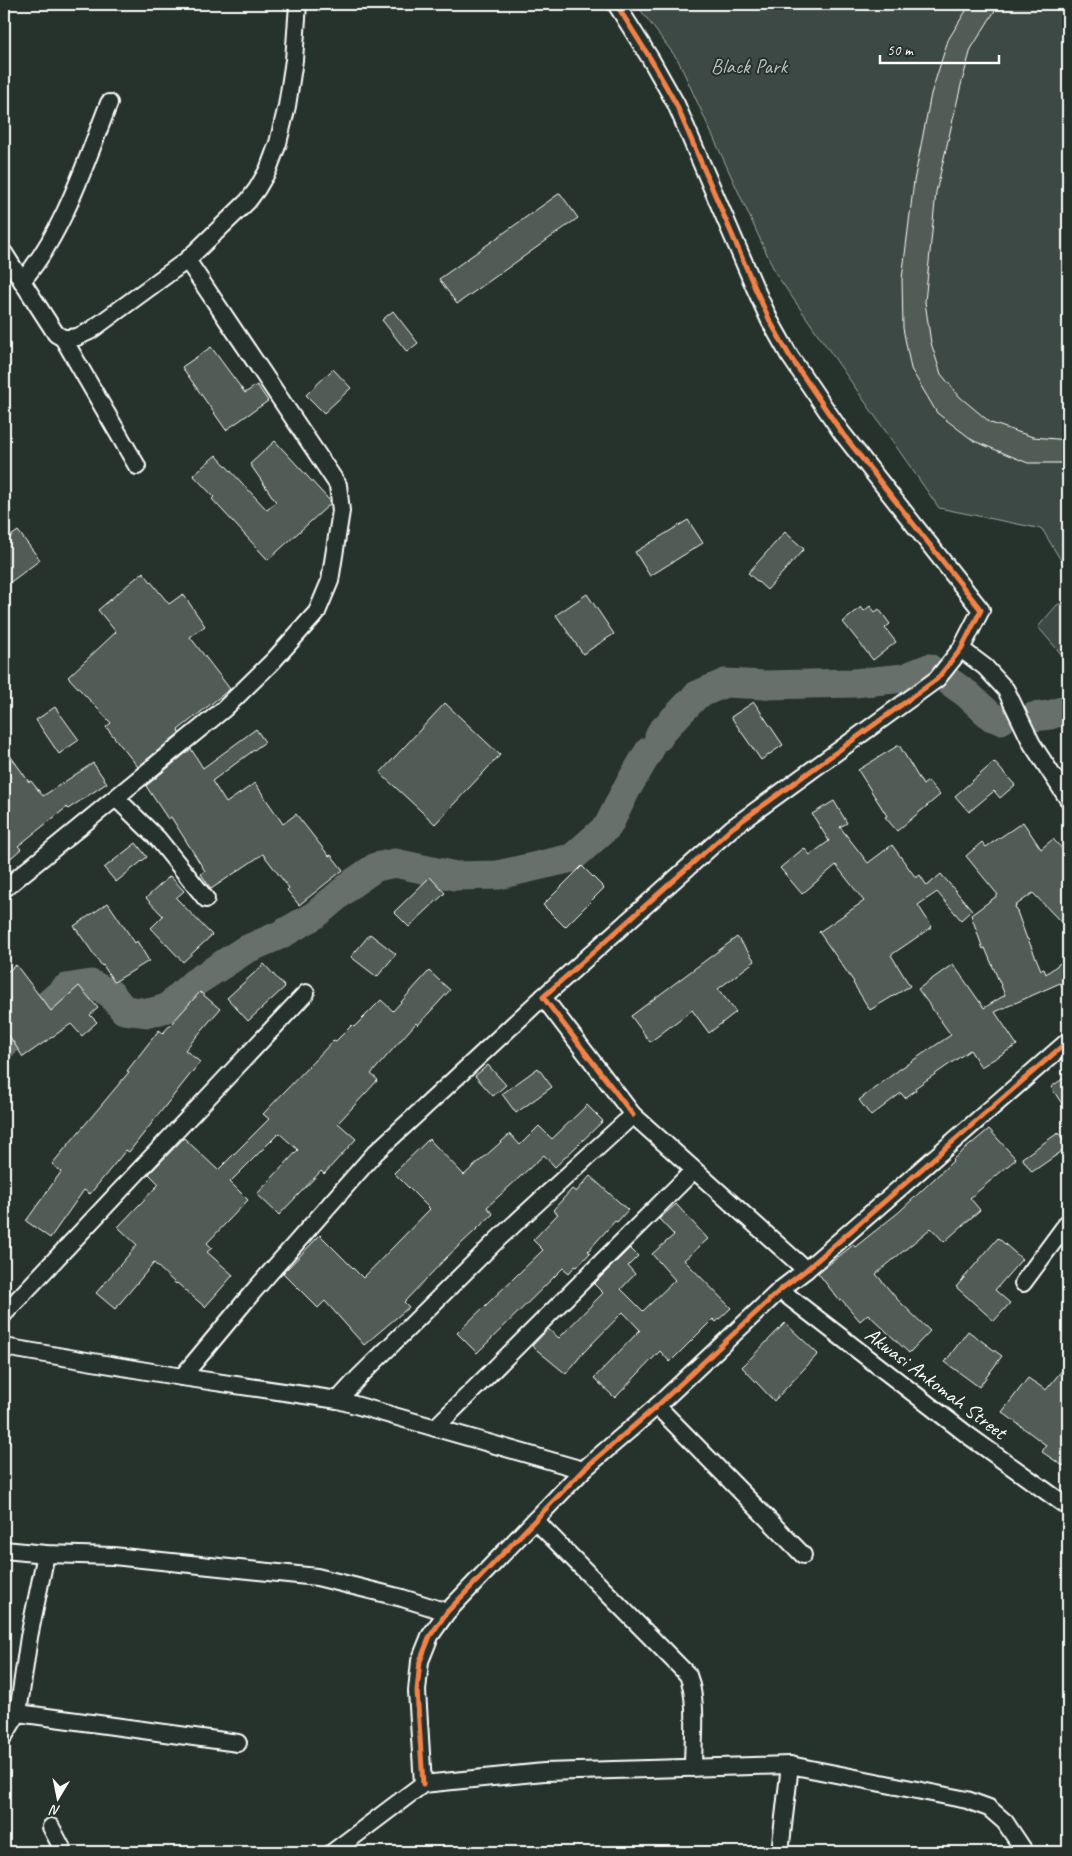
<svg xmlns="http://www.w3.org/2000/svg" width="1072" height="1856" font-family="Caveat,sans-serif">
<rect width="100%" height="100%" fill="#26332d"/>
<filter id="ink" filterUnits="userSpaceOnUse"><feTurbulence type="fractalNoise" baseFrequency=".02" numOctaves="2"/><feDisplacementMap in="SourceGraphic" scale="10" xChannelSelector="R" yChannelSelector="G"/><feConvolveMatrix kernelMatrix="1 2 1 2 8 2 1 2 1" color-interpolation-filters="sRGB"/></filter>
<g filter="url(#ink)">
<g fill="#3e4944" stroke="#9ea4a2">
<path d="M636,4H1068V572L1042,529L939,508L776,274L678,60Z"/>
<path d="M1068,601V662L1038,627L1057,605Z"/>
</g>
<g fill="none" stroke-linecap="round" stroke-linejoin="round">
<g stroke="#67706c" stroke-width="29">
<path d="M950,682L967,694L992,717L1001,720"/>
<path d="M1033,717L1050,715L1068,709"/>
<path d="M659,737L661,732L697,695L725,683L766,685L854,683L904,678L929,668"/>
<path d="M4,1044L66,988L91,984L110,993L124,1010L149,1013L167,1008L194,983L245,950L280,935L315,915L354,882L376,867L395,863L455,876L498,875L572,858L608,826L626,790L649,751"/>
</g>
</g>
<g fill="#515c57" stroke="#fff">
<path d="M970,4H999L971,49L961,85L936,192L925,302L931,343L941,374L960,397L991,423L1033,437L1068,440V463H1028L974,441L937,413L911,369L903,328L902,279L914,181L931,94L948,40Z"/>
<path d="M560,193L578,218L457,304L439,279Z"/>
<path d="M393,311L418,343L407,352L382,320Z"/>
<path d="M211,347L245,393L257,385L268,401L226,430L182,367Z"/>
<path d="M333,369L351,388L324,413L306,395Z"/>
<path d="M275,441L330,501V504L268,560L212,499L214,497L193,475L216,455L267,510L276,502L250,464Z"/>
<path d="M688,520L703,543L650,576L635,552Z"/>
<path d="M18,531L40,560L4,587V541Z"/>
<path d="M785,532L804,549L767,590L748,573Z"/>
<path d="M143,572L169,604L183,594L205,626L190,637L230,689L178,730L179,733L138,767L106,727L111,723L68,677L116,632L98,610Z"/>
<path d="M587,594L614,634L583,654L556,615Z"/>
<path d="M870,606L875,612L879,609L890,624L885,628L896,642L873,660L843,622L861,607L864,611Z"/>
<path d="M754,702L783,745L761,760L731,717Z"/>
<path d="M445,703L500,755L435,824L380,773Z"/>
<path d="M55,707L79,740L59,754L36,720Z"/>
<path d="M256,729L265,742L212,781L226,803L255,783L283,824L296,814L329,856L331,855L343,870L299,905L287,890L289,888L263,854L211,889L201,874L205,871L171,817L168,819L146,786L191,749L203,768Z"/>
<path d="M899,745L923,785L928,781L940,795L897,831L885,817L887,816L858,770Z"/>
<path d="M4,747L29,782L31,781L43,796L93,763L107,783L68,809L67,807L18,846L21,849L4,864Z"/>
<path d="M994,762L1015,785L1000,798L994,791L969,812L955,796Z"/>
<path d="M834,801L847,823L840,827L868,863L892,845L916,878L920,875L927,886L941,874L972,910L961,920L937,892L918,905L932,927L891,955L910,986L870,1010L853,983L854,982L819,932L864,901L836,865L802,894L780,868L804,848L810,855L829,841L812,814Z"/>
<path d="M1023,822L1041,849L1053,839L1068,855V914L1060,921L1033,893L1015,906L1027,939H1028L1041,970L1044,969L1046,974L1068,957V994L1060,983L995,1012L1017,1045L981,1067L970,1050L915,1088L916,1090L905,1098L901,1093L871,1116L859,1100L900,1069L951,1035L918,989L953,964L984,1008L1005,995L985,948L983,949L971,915L998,895L966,856L982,842L986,847Z"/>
<path d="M136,843L147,857L116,882L104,868Z"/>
<path d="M582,866L604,888L565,927L543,905Z"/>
<path d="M170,876L184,891L176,898L212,935L183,962L151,928L163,916L146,898Z"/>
<path d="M430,877L445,893L409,927L394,912Z"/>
<path d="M108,903L135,943L137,941L149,961L114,982L103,965L102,966L74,926Z"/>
<path d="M370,934L396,954L377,977L351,957Z"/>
<path d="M737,937L755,961L718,989L736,1012L709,1033L692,1010L650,1042L631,1016Z"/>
<path d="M264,964L285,987L248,1021L227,998Z"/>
<path d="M16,965L51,1011L79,986L98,1008L90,1015L97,1022L82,1036L71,1024L23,1057L4,1028V974Z"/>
<path d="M429,971L450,990L418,1025L416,1023L371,1074L378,1080L338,1123L356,1139L324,1174L321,1171L279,1215L257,1194L298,1150L279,1133L230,1182L248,1200L207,1243L212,1248L207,1252L233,1275L205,1307L177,1283L176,1284L154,1263L115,1309L96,1293L137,1245L118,1227L159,1184L149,1174L184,1138L218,1170L269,1119L263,1114L334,1040L336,1041L352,1025L354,1027L381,1000L393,1011Z"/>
<path d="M200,992L220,1009L185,1050L200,1062L129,1152L126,1150L90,1194L84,1190L50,1238L26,1221L61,1172L52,1164L129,1072L127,1071L159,1030L163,1033Z"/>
<path d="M488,1065L506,1085L493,1096L475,1076Z"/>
<path d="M538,1068L552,1087L516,1113L502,1094Z"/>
<path d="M1068,1075V1113L1051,1087Z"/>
<path d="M587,1105L603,1121L555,1167L544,1155L487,1207L493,1214L447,1257L404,1302L409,1307L364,1345L325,1301L318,1308L283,1273L320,1235L363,1278L430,1209L394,1173L429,1139L464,1175L510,1134L520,1145L539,1126L552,1139Z"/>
<path d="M989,1129L1016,1159L970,1198L980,1210L944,1242L931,1228L876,1274L897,1299L930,1331L909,1353L868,1314L860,1321L841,1299L839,1300L818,1273L853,1245L855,1247L899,1212L953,1161L952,1160Z"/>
<path d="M1058,1133L1068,1147L1032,1172L1022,1158Z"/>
<path d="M590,1176L628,1210L617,1222L615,1221L588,1251L590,1253L577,1267L575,1266L569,1273L563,1268L477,1353L457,1333L543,1250L533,1240L558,1214L553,1210L572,1189L576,1192Z"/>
<path d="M676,1204L708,1239L684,1260L731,1308L716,1322L713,1319L670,1362L660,1351L615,1398L594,1378L640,1330L623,1312L583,1353L566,1374L532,1346L548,1329L559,1338L603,1293L594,1284L630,1248L638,1256L628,1266L635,1274L621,1289L643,1311L675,1280L652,1254L674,1235L659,1219Z"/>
<path d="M998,1238L1022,1259L995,1290L1010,1303L994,1321L956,1287Z"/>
<path d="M785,1323L818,1354L774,1401L742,1367Z"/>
<path d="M968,1331L1002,1356L979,1387L945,1362Z"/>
<path d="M1068,1363V1459L1063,1466L1042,1452L1046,1445L1002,1412L1028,1378L1046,1390Z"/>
</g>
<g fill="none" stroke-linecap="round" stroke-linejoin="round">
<g stroke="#fff" stroke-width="20">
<g id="minor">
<path d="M616,4L650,58L676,104L755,288L770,321L789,355L842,433L981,610L961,649L937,679L732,828L543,997L633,1115"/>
<path d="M4,253L56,334L63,338H70L77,337L90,331L187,260L248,201L257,189L268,170L278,143L287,106L294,60L298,4"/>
<path d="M22,281C63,234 86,161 109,103"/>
<path d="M63,338L137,466"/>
<path d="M961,649L985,667L1006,690L1032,744L1068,799"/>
<path d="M116,798L158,839L206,899"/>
<path d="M4,889L224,709L273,661L317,612L330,581L341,511L338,485L187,260"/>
<path d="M1023,1283L1068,1222"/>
<path d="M780,1290L969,1436L1068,1507"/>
<path d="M4,1314L306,993"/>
<path d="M4,1347L182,1377L338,1400L583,1470"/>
<path d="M182,1377L252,1293L375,1153L543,997"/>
<path d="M338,1400L358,1378L498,1239L633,1115L806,1270"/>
<path d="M657,1406L803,1555"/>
<path d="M435,1428L694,1170"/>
<path d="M535,1520L688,1675C698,1701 693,1739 693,1768"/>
<path d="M4,1550L46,1554L113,1556L317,1577L402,1598L447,1612"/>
<path d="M18,1713L238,1743"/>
<path d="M4,1736L18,1713L29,1637L46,1554"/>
<path d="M423,1784L417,1691L420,1661L430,1636L447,1612L583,1470L657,1406L780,1290L806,1270L1068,1041"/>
<path d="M51,1827L64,1852"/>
<path d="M333,1852L423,1784L544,1772L790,1765L967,1800L989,1808L1005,1822L1025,1852"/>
<path d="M780,1852L790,1765"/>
</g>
</g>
<use href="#minor" stroke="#26332d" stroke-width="16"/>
<g stroke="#26332d" stroke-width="8">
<g id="cycleway">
<path d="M616,4L650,58L676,104L755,288L770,321L789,355L842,433L981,610L961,649L937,679L732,828L543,997L633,1115"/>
<path d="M423,1784L417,1691L420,1661L430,1636L447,1612L583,1470L657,1406L780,1290L806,1270L1068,1041"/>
</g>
</g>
<use href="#cycleway" stroke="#f48246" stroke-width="5"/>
</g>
</g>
<g text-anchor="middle" stroke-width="4" stroke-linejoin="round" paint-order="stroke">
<g font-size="21" fill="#bbbfbe" stroke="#26332d">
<text x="749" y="73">Black Park</text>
</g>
<g font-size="21" fill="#fff" stroke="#26332d">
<text transform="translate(936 1383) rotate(37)" y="7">Akwasi Ankomah Street</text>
</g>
</g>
<rect width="1072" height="1856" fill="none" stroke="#26332d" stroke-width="20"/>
<rect x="10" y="10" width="1052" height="1836" fill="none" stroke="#fff" stroke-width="2" filter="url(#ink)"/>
<g transform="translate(58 1798) rotate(190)" stroke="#26332d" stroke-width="4" paint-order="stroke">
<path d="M0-4L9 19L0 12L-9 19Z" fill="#ffffff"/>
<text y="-8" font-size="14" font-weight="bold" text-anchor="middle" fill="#ffffff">N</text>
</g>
<path d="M880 55v8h119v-8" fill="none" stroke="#ffffff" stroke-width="2.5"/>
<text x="887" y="55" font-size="15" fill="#ffffff" stroke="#26332d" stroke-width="4" paint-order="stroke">50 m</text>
</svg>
